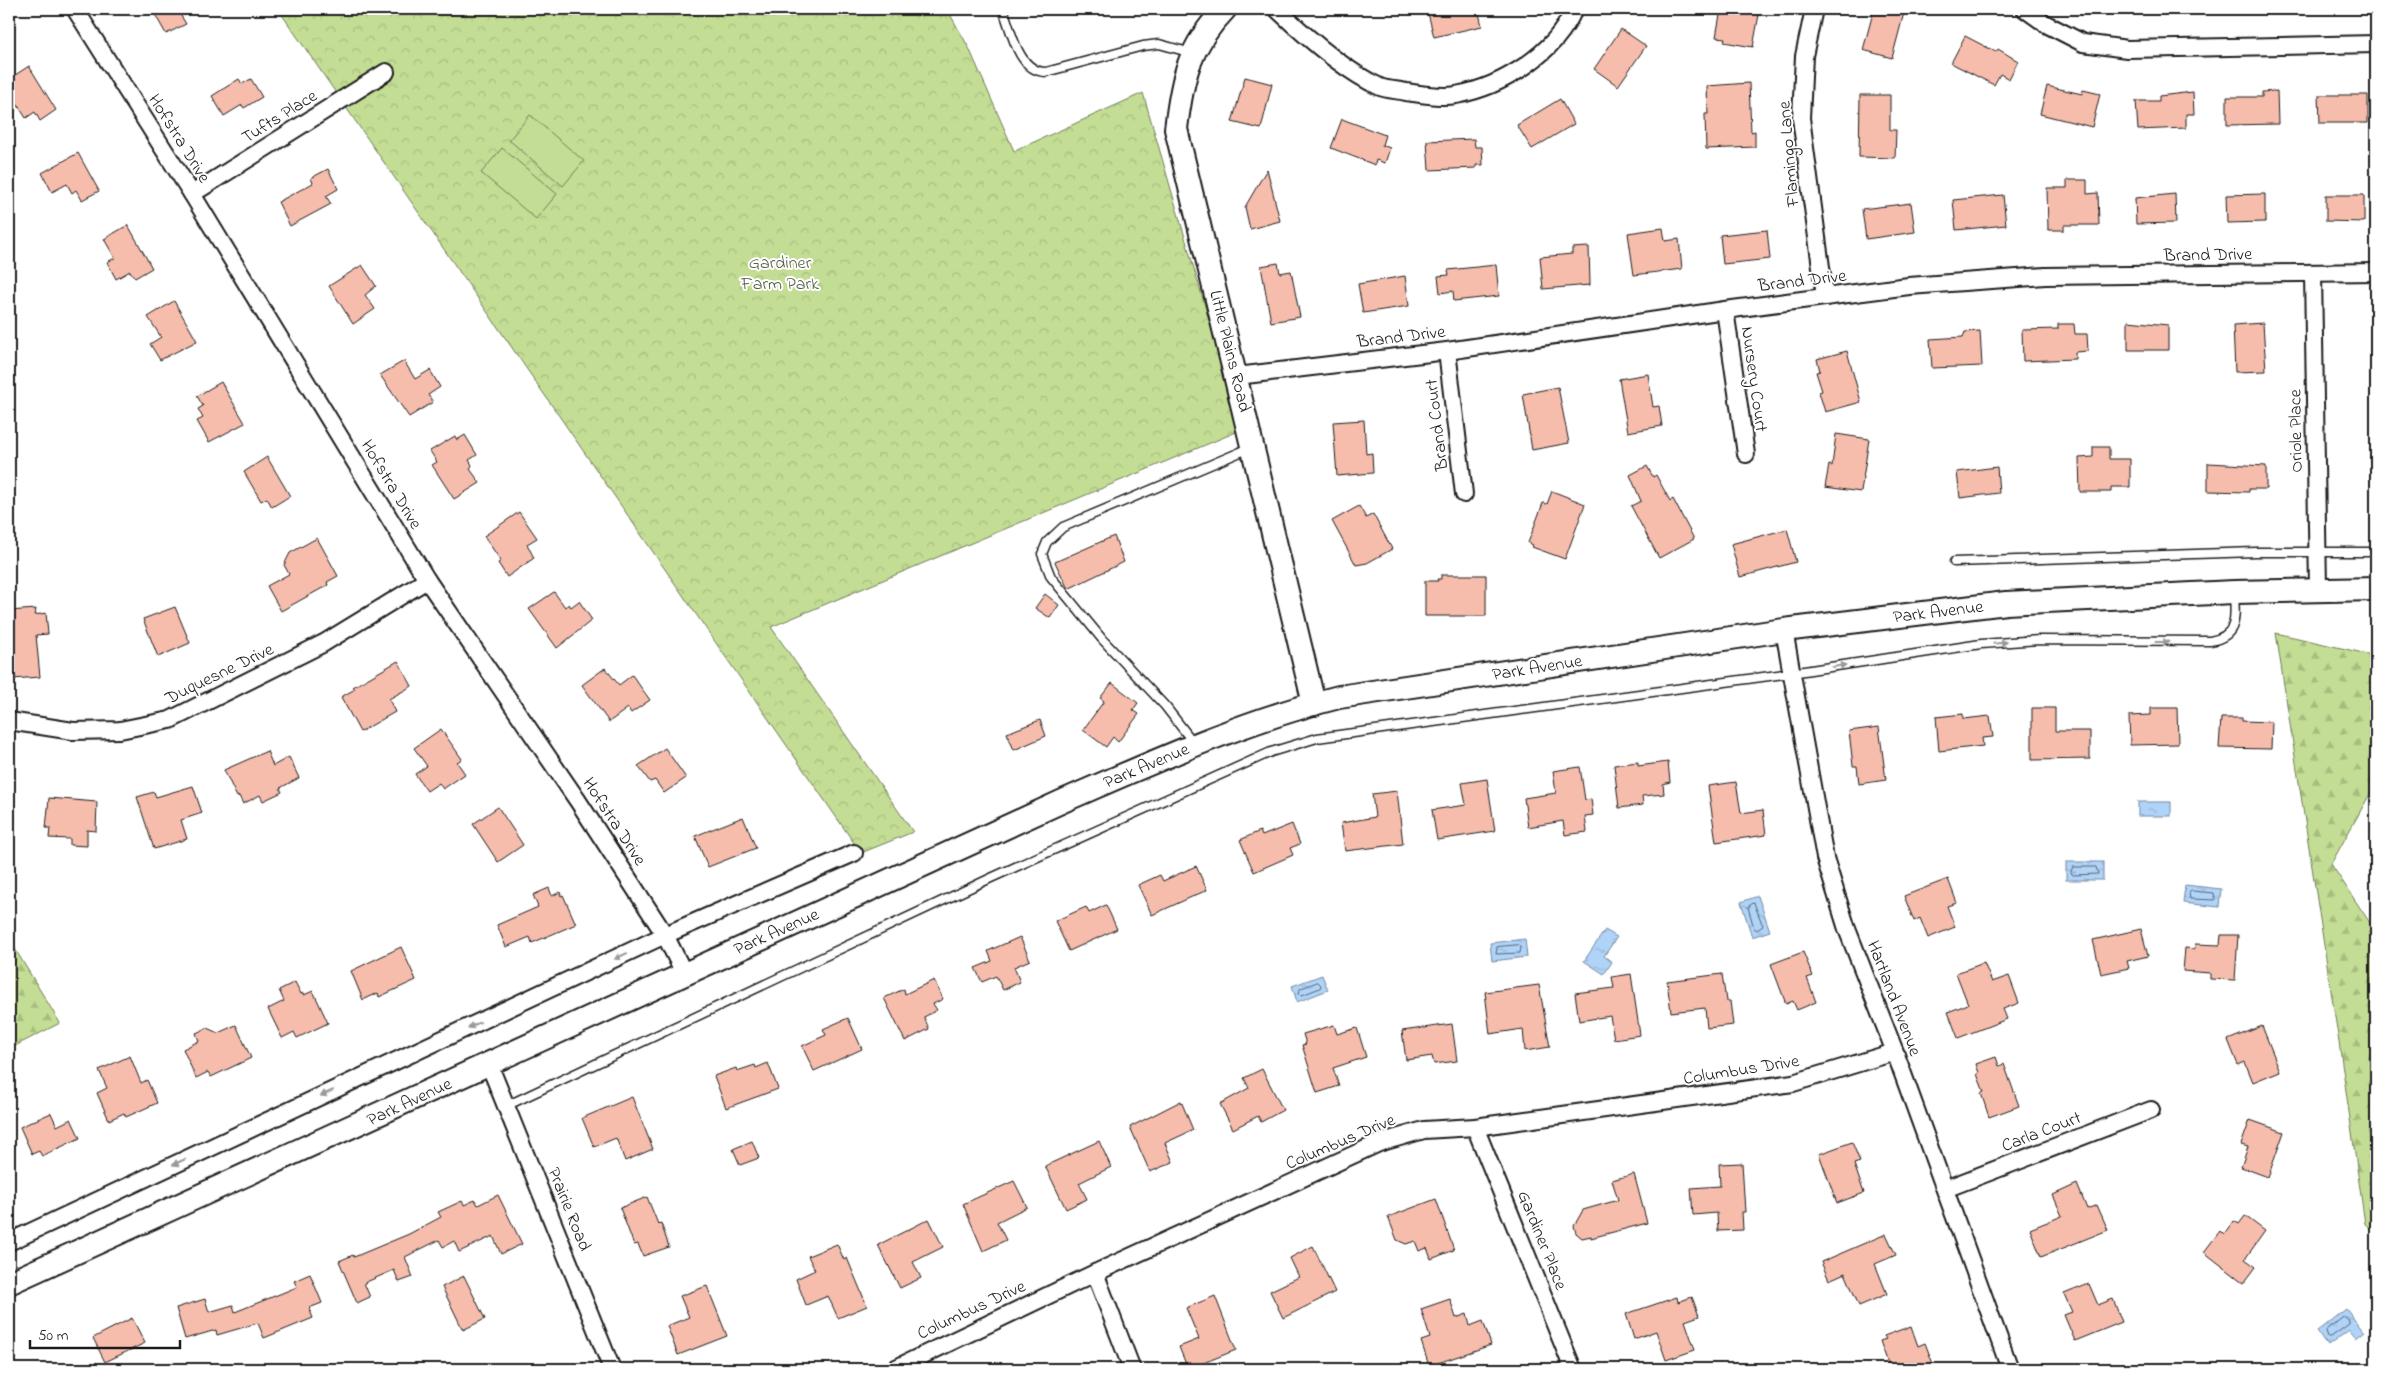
<svg xmlns="http://www.w3.org/2000/svg" width="2385" height="1378" font-family="'Indie Flower',sans-serif">
<defs>
<pattern id="forest-firs" width="22" height="20" patternUnits="userSpaceOnUse" patternTransform="scale(1.25)"><rect width="22" height="20" fill="#c3dd94"/><path d="M5 1l3.5 6h-7zM16 11l3.5 6h-7z" fill="#a7bd7f"/></pattern>
<pattern id="park-crowns" width="20" height="18" patternUnits="userSpaceOnUse" patternTransform="scale(1.25)"><rect width="20" height="18" fill="#c3dd94"/><path d="M2 6a3 3 0 1 1 6 0M12 15a3 3 0 1 1 6 0" fill="none" stroke="#a7bd7f"/></pattern>
<pattern id="water-ripples" width="26" height="14" patternUnits="userSpaceOnUse" patternTransform="scale(1.25)"><rect width="26" height="14" fill="#b0d3f8"/><path d="M2 4q2-2 4 0t4 0M15 11q2-2 4 0t4 0" fill="none" stroke="#97b5d4"/></pattern>
</defs>
<rect width="100%" height="100%" fill="#fff"/>
<filter id="ink" filterUnits="userSpaceOnUse"><feTurbulence type="fractalNoise" baseFrequency=".02" numOctaves="2"/><feDisplacementMap in="SourceGraphic" scale="10" xChannelSelector="R" yChannelSelector="G"/><feConvolveMatrix kernelMatrix="1 2 1 2 8 2 1 2 1" color-interpolation-filters="sRGB"/></filter>
<g filter="url(#ink)">
<g fill="url(#forest-firs)" stroke="#707c58">
<path d="M2276,633L2376,656V783L2331,864L2376,932V1233L2365,1224L2340,1049Z"/>
<path d="M9,939L60,1023L9,1049Z"/>
</g>
<path fill="url(#park-crowns)" stroke="#707c58" d="M278,9H947L969,48L1014,151L1143,93L1241,430L771,627L913,832L861,853Z"/>
<g fill="#c3dd94" stroke="#707c58">
<path d="M530,115L584,161L563,186L509,140Z"/>
<path d="M502,148L557,194L536,219L481,173Z"/>
</g>
<g fill="url(#water-ripples)" stroke="#758aa0">
<rect x="2138" y="802" width="33" height="14"/>
<rect x="2066" y="862" width="37" height="18"/>
<path d="M2185,885L2221,889L2219,907L2183,903Z"/>
<path d="M1758,896L1770,931L1752,937L1741,902Z"/>
<path d="M1605,930L1617,937L1604,956L1612,962L1604,974L1584,961Z"/>
<path d="M1525,939L1527,957L1492,961L1490,943Z"/>
<path d="M1322,975L1328,990L1297,1002L1292,986Z"/>
<path d="M2346,1309L2364,1332L2356,1338L2349,1330L2328,1346L2317,1332Z"/>
</g>
<g fill="none" stroke-linecap="round" stroke-linejoin="round">
<g stroke="#576574" stroke-width="1">
<path d="M2073,867H2096L2098,874L2073,875L2071,873Z"/>
<path d="M2192,891L2214,893L2215,900L2190,899L2189,893Z"/>
<path d="M1754,903L1763,926L1757,930L1754,928L1748,907Z"/>
<path d="M1519,945L1521,947L1520,953L1496,954L1497,947Z"/>
<path d="M1318,982L1321,985L1320,988L1302,995L1299,994L1300,989Z"/>
<path d="M2344,1317L2349,1321V1324L2331,1337H2328L2326,1331Z"/>
</g>
</g>
<g fill="#f6bdad" stroke="#1c1c1c">
<path d="M152,9H177L186,24L166,34Z"/>
<path d="M1427,9H1478L1482,26L1434,37Z"/>
<path d="M1721,9H1760L1753,47L1724,42L1725,38L1716,37Z"/>
<path d="M1874,9H1905L1892,58L1863,50Z"/>
<path d="M1621,29L1646,46L1618,86L1594,69Z"/>
<path d="M1965,36L1996,52L1998,49L2018,61L2009,79L2000,74L1994,85L1951,63Z"/>
<path d="M29,66L56,110L40,121L35,112L26,118L9,91V79Z"/>
<path d="M1245,77L1272,84L1261,129L1232,122Z"/>
<path d="M239,79L242,84L251,79L262,97L244,108L242,105L224,116L212,96Z"/>
<path d="M1749,83L1751,132L1755,131V147L1706,149L1705,114H1708L1707,86Z"/>
<path d="M2047,86L2082,94L2083,90L2100,94L2092,127L2040,114Z"/>
<path d="M2277,91L2278,124L2227,125V97H2262V92Z"/>
<path d="M2193,92L2194,114H2186V128L2138,130L2136,101H2159V96Z"/>
<path d="M1860,95H1890V130H1896L1895,158L1859,157Z"/>
<path d="M2319,95H2368V123H2320Z"/>
<path d="M1560,99L1574,124L1532,149L1517,125Z"/>
<path d="M1342,119L1385,135L1382,145L1390,148L1385,163L1376,160L1375,165L1331,148Z"/>
<path d="M1474,139L1475,147H1482L1483,165H1476V168L1429,170L1427,141Z"/>
<path d="M78,153L99,191L82,200L76,190L72,193L67,184L52,192L42,173Z"/>
<path d="M328,169L338,189L326,196L331,204L290,226L278,202L313,183L311,178Z"/>
<path d="M1267,169L1280,221L1250,229L1245,207Z"/>
<path d="M2067,180H2087V194L2098,193L2099,225H2064V230H2048L2047,188H2067Z"/>
<path d="M2175,194L2176,223L2136,224L2135,198Z"/>
<path d="M2265,194V222L2227,223L2226,195Z"/>
<path d="M2003,195L2006,225L1956,230L1953,200Z"/>
<path d="M2326,195H2364V222L2326,221Z"/>
<path d="M1911,203L1915,232L1866,239L1862,209Z"/>
<path d="M128,225L152,268L135,278L130,271L116,279L107,262L115,258L104,239Z"/>
<path d="M1663,228L1665,241L1679,239L1682,269L1634,275L1628,233Z"/>
<path d="M1767,230L1770,259L1723,264L1720,235Z"/>
<path d="M1589,247L1590,285L1543,289L1540,257L1572,254V248Z"/>
<path d="M1278,263L1280,273L1291,271L1300,317L1271,322L1261,266Z"/>
<path d="M362,265L376,286L365,295L375,309L353,324L329,286Z"/>
<path d="M1496,265L1499,296L1454,301L1453,291L1440,293L1438,276L1449,275L1448,270Z"/>
<path d="M1405,276L1409,306L1363,313L1358,284Z"/>
<path d="M174,301L197,341L160,360L150,344L161,337L148,317Z"/>
<path d="M2128,321L2168,325V350H2128Z"/>
<path d="M2263,323L2266,371L2235,372L2233,325Z"/>
<path d="M2058,324H2074L2075,334H2087L2088,351L2075,352V359L2023,361L2022,330L2058,329Z"/>
<path d="M1980,331L1982,366L1932,368L1930,339L1963,337L1965,332Z"/>
<path d="M1847,351L1861,402L1825,412L1819,392L1822,391L1816,372L1820,371L1817,359Z"/>
<path d="M404,361L415,379L430,370L440,387L428,395L433,402L409,417L380,375Z"/>
<path d="M1648,374L1653,407L1659,406L1662,426L1628,432L1619,379Z"/>
<path d="M221,382L245,423L209,442L197,421L203,418L198,409L203,406L197,396Z"/>
<path d="M1558,387L1569,443L1532,450L1523,394Z"/>
<path d="M1364,420L1366,454L1372,453L1373,473L1337,476L1333,422Z"/>
<path d="M1836,434L1869,439L1861,492L1825,487L1829,465L1832,466Z"/>
<path d="M465,435L477,455L469,460L472,465L470,469L480,483L454,499L432,465L437,462L430,451L455,436L457,440Z"/>
<path d="M2093,447H2109V459H2130V487H2111V492H2080L2079,458L2093,457Z"/>
<path d="M267,457L290,496L272,507L267,498L261,501L244,472Z"/>
<path d="M2208,463L2266,466V489H2249V492L2208,491Z"/>
<path d="M1647,466L1653,477L1656,475L1670,501L1673,499L1694,539L1659,558L1631,506L1641,501L1630,475Z"/>
<path d="M1997,467L1999,493L1960,498L1957,472Z"/>
<path d="M1552,491L1585,504L1565,559L1532,547L1533,545L1528,543L1543,503L1547,504Z"/>
<path d="M1359,506L1366,518L1373,514L1392,549L1367,563L1356,565L1332,521Z"/>
<path d="M519,512L537,538L527,544L534,558L507,577L498,563L501,561L484,536Z"/>
<path d="M1787,529L1796,562L1740,577L1731,544Z"/>
<path d="M1114,536L1124,562L1068,589L1055,562Z"/>
<path d="M317,538L338,576L327,582L328,585L281,611L267,586L289,574L284,565L290,553Z"/>
<path d="M1441,575H1486V616H1425V581H1438L1437,579H1441Z"/>
<path d="M554,592L565,607L569,604L571,607L579,601L592,620L557,648L529,609Z"/>
<path d="M1045,594L1059,605L1050,618L1035,608Z"/>
<path d="M175,607L190,643L158,657L143,619Z"/>
<path d="M36,609L35,615L46,613L48,634L36,635L40,677L12,679L9,611Z"/>
<path d="M398,661L412,686L389,699L395,712L360,732L341,697L355,689L353,687Z"/>
<path d="M605,668L619,685L632,675L650,700L631,713L628,708L609,722L582,685Z"/>
<path d="M1112,683L1138,703L1133,710L1139,714L1118,742L1113,737L1106,747L1083,730L1104,701L1100,698Z"/>
<path d="M2032,708H2055V731H2090V759L2032,760Z"/>
<path d="M2151,708H2177L2178,744L2130,745L2129,716L2151,715Z"/>
<path d="M1963,714V719L1990,716L1993,737L1982,738L1983,746L1939,751L1936,717Z"/>
<path d="M2221,718H2242V721L2272,722L2271,749L2219,748Z"/>
<path d="M1040,720L1046,736L1014,750L1007,733Z"/>
<path d="M1879,727L1886,780L1859,784L1857,766H1853L1849,731Z"/>
<path d="M441,729L462,759L457,762L465,774L443,789L439,783L427,791L415,774L427,766L414,748Z"/>
<path d="M665,748L686,778L664,793L655,780L650,782L638,766Z"/>
<path d="M267,751L273,766L289,757L299,778L280,788L282,792L263,801L260,795L243,804L239,796L237,797L224,770Z"/>
<path d="M1638,762V766L1668,762L1670,782L1663,784L1664,794L1642,796L1643,805L1619,808L1614,765Z"/>
<path d="M1580,767L1585,800L1591,799L1593,815L1585,816L1587,832L1565,835L1563,821L1528,827L1524,798L1556,793L1553,771Z"/>
<path d="M1487,779L1495,831L1437,840L1432,810L1466,805L1462,783Z"/>
<path d="M1736,782L1741,813L1763,810L1766,835L1716,842L1708,786Z"/>
<path d="M193,786L202,813L181,820L187,839L154,849L137,797L154,792L156,797Z"/>
<path d="M1397,791L1403,844L1345,851L1341,823L1375,817L1372,794Z"/>
<path d="M49,798L97,802L96,831L87,830V846L70,845V839L49,838L50,828H46Z"/>
<path d="M498,807L523,845L498,862L473,824Z"/>
<path d="M743,817L756,848L708,867L695,836Z"/>
<path d="M1292,824L1300,844L1290,848L1293,855L1254,872L1240,840L1260,831L1262,836Z"/>
<path d="M1196,866L1207,890L1152,915L1138,885L1160,875L1163,881Z"/>
<path d="M1948,879L1957,903L1947,906L1955,927L1928,938L1920,918L1914,921L1904,896Z"/>
<path d="M549,888L552,896L560,892L561,896L563,895L576,924L532,943L530,937L506,947L497,925L538,907L533,895Z"/>
<path d="M1106,905L1117,929L1069,951L1055,921L1086,907L1089,913Z"/>
<path d="M2141,929L2148,956L2127,961L2129,968L2101,974L2093,940Z"/>
<path d="M2221,935H2238L2235,980L2210,979V973L2183,971L2185,948L2194,949L2195,944L2220,945Z"/>
<path d="M1020,937L1030,960L1014,967L1020,982L1003,990L996,976L982,982L975,968L992,961L988,951Z"/>
<path d="M401,947L416,980L379,997L378,993L363,1000L351,971Z"/>
<path d="M1803,952L1813,976L1807,978L1816,1002L1797,1010L1793,1001L1786,1004L1771,964Z"/>
<path d="M1984,963L1992,982L2009,976L2019,1003L2003,1009L2007,1019L1958,1038L1948,1012L1968,1004L1956,973Z"/>
<path d="M1631,974L1640,1035L1614,1039L1610,1016L1579,1021L1575,993L1614,988L1612,977Z"/>
<path d="M1722,974L1726,1001H1730L1733,1025L1707,1028L1705,1008L1671,1012L1667,981Z"/>
<path d="M934,980L943,999L933,1004L937,1010L924,1017L929,1029L905,1041L884,998L904,989L905,994Z"/>
<path d="M295,982L301,994L303,993L304,995L313,991L328,1023L297,1038L294,1032L282,1038L268,1009L284,1001L279,990Z"/>
<path d="M1539,985L1550,1047L1525,1051L1523,1029L1490,1034L1485,992Z"/>
<path d="M848,1018L862,1049L814,1071L802,1046L826,1035L823,1029Z"/>
<path d="M1452,1024L1457,1061L1434,1064L1432,1056L1406,1060L1402,1031Z"/>
<path d="M236,1025L251,1058L211,1077L208,1072L196,1078L183,1049L199,1041L196,1033L207,1028L218,1033Z"/>
<path d="M1334,1025L1337,1034L1357,1028L1366,1057L1333,1068L1339,1086L1317,1093L1302,1045L1306,1044L1303,1034Z"/>
<path d="M2262,1026L2280,1071L2253,1082L2245,1062L2238,1065L2228,1040Z"/>
<path d="M130,1056L141,1083L147,1080L157,1103L126,1117L124,1113L109,1120L97,1093L107,1088L99,1070Z"/>
<path d="M1996,1057L1999,1066L2004,1064L2019,1106L1989,1117L1981,1093L1984,1092L1977,1074L1979,1073L1976,1064Z"/>
<path d="M768,1063L778,1089L726,1108L714,1076L736,1068L737,1071L755,1065L756,1068Z"/>
<path d="M1262,1069L1283,1110L1261,1122L1258,1116L1233,1129L1220,1104L1249,1088L1244,1078Z"/>
<path d="M632,1097L653,1149L625,1161L616,1138L594,1147L582,1118Z"/>
<path d="M1181,1101L1193,1130L1165,1143L1173,1162L1150,1172L1130,1127Z"/>
<path d="M51,1113L57,1126L71,1119L80,1138L42,1156L39,1151L32,1154L20,1127Z"/>
<path d="M2250,1120L2284,1132L2268,1177L2241,1167L2248,1147L2241,1145Z"/>
<path d="M752,1141L759,1158L740,1165L733,1149Z"/>
<path d="M1099,1141L1111,1167L1079,1183L1087,1199L1066,1209L1045,1166Z"/>
<path d="M1852,1142L1860,1162L1854,1164L1864,1193L1837,1203L1819,1154Z"/>
<path d="M1742,1163L1745,1212H1742L1743,1230L1718,1231L1717,1213L1693,1215L1691,1188L1720,1186L1719,1164Z"/>
<path d="M1634,1174L1647,1223L1591,1238V1236L1582,1238L1576,1233L1574,1226L1583,1210L1618,1200L1612,1180Z"/>
<path d="M1014,1181L1027,1207L997,1222L1006,1240L983,1251L963,1204Z"/>
<path d="M2077,1184L2087,1209L2097,1205L2108,1230L2041,1257L2030,1229L2062,1216L2053,1195Z"/>
<path d="M498,1195L522,1244L501,1254L493,1236L459,1252L454,1241L443,1247L439,1240L405,1257L413,1277L399,1282L394,1270L364,1283L370,1297L357,1303L339,1261L353,1255L354,1257L409,1234L441,1217L438,1212L462,1201L464,1205L475,1200L478,1205Z"/>
<path d="M647,1197L658,1224L661,1223L669,1247L643,1256L638,1244L634,1245L620,1208Z"/>
<path d="M1436,1199L1454,1250L1431,1259L1427,1248L1419,1251L1415,1241L1406,1244L1397,1240L1388,1217Z"/>
<path d="M2245,1216L2265,1231L2245,1259L2256,1267L2244,1283L2204,1252L2220,1231L2224,1235L2234,1221L2239,1224Z"/>
<path d="M929,1219L943,1247L913,1262L921,1278L900,1288L878,1245Z"/>
<path d="M1886,1234L1896,1255L1875,1264L1887,1294L1859,1306L1845,1273L1829,1280L1821,1262Z"/>
<path d="M837,1244L844,1260L847,1258L867,1306L838,1318L828,1296L806,1305L796,1279L815,1270L808,1256Z"/>
<path d="M1313,1246L1335,1292L1283,1318L1270,1291L1299,1277L1290,1258Z"/>
<path d="M310,1274L322,1303L309,1308L313,1318L264,1338L258,1323L217,1335L216,1330L185,1339L176,1308L205,1299L209,1312L233,1305L235,1312L297,1287L294,1281Z"/>
<path d="M464,1276L485,1319L463,1330L442,1287Z"/>
<path d="M2089,1284L2098,1305L2113,1299L2122,1322L2075,1341L2064,1315L2072,1312L2064,1294Z"/>
<path d="M707,1286L727,1336L678,1355L667,1326L689,1317L680,1296Z"/>
<path d="M1215,1296L1236,1350L1188,1369L1179,1347L1199,1339L1186,1308Z"/>
<path d="M1677,1297L1678,1302L1692,1297L1699,1316L1685,1321L1695,1350L1666,1360L1656,1331L1634,1339L1626,1314Z"/>
<path d="M1450,1299L1456,1318L1467,1314L1470,1326L1483,1321L1491,1345L1429,1366L1421,1341L1430,1338L1421,1309Z"/>
<path d="M132,1318L145,1343L105,1362L93,1338Z"/>
<path d="M1911,1326L1918,1346L1925,1343L1935,1369H1890L1880,1341L1886,1339L1884,1336Z"/>
</g>
<g fill="none" stroke-linecap="round" stroke-linejoin="round">
<g stroke="#1c1c1c" stroke-width="11">
<g id="lane">
<path d="M1003,9C1011,30 1018,72 1046,72L1143,46L1159,44L1192,53"/>
<path d="M1954,562L2256,552H2376"/>
<path d="M1193,742L1165,706L1102,639L1051,577L1042,554L1047,542L1063,527L1250,448"/>
<path d="M506,1106L991,878L1271,752L1317,738L1791,673L1981,644L2039,640L2210,641C2239,636 2235,617 2234,593"/>
</g>
</g>
<g stroke="#1c1c1c" stroke-width="20">
<g id="street">
<path d="M75,9L192,194L427,580L578,801L665,935L684,973"/>
<path d="M1277,9C1305,36 1345,71 1380,87C1388,90 1398,90 1406,92C1421,94 1441,98 1456,95C1502,87 1556,53 1574,9"/>
<path d="M1814,9L1804,56L1801,118L1825,297"/>
<path d="M2025,9L2046,24L2083,43L2127,49L2376,44"/>
<path d="M192,194L386,72"/>
<path d="M2313,273L2318,589"/>
<path d="M1725,310L1746,454"/>
<path d="M1447,351L1464,494"/>
<path d="M1237,376L1447,351L1725,310L1909,286L2045,276L2376,272"/>
<path d="M1784,630L1825,858L1847,929L1895,1052L2010,1369"/>
<path d="M9,721L73,731L120,730L170,720L324,643L427,580"/>
<path d="M489,1064L612,1369"/>
<path d="M1475,1127L1573,1369"/>
<path d="M1945,1189L2151,1110"/>
<path d="M9,1242L665,935L854,853"/>
<path d="M1095,1273L1132,1369"/>
<path d="M894,1369L1095,1273L1379,1143L1424,1130L1475,1127L1793,1083L1895,1052"/>
</g>
</g>
<g stroke="#1c1c1c" stroke-width="26">
<g id="secondary">
<path d="M1225,9C1188,47 1182,79 1176,129L1314,704"/>
<path d="M9,1283L1063,801C1153,762 1243,721 1339,697L1784,630L2006,603L2234,592L2376,589"/>
</g>
</g>
<use href="#lane" stroke="#fff" stroke-width="8"/>
<use href="#street" stroke="#fff" stroke-width="16"/>
<use href="#secondary" stroke="#fff" stroke-width="22"/>
</g>
<defs><path id="oneway-solid" d="M-6-.8H1V-3.2L6.5 0L1 3.2V.8H-6Z" transform="scale(1.25)"/></defs>
<g fill="#999">
<use href="#oneway-solid" transform="translate(2162 642)"/>
<use href="#oneway-solid" transform="translate(2000 643) rotate(-5)"/>
<use href="#oneway-solid" transform="translate(1839 666) rotate(-9)"/>
<use href="#oneway-solid" transform="translate(621 956) rotate(155)"/>
<use href="#oneway-solid" transform="translate(474 1025) rotate(155)"/>
<use href="#oneway-solid" transform="translate(327 1093) rotate(155)"/>
<use href="#oneway-solid" transform="translate(179 1162) rotate(155)"/>
</g>
</g>
<g text-anchor="middle" stroke-width="4" stroke-linejoin="round" paint-order="stroke">
<g font-size="18" fill="#1c1c1c" stroke="#fff">
<text transform="translate(279 116) rotate(-32)" y="6">Tufts Place</text>
<text transform="translate(180 138) rotate(58)" y="6">Hofstra Drive</text>
<text transform="translate(1788 154) rotate(-95)" y="6">Flamingo Lane</text>
<text transform="translate(2208 254) rotate(-1)" y="6">Brand Drive</text>
<text transform="translate(1802 280) rotate(-7)" y="6">Brand Drive</text>
<text transform="translate(1401 336) rotate(-7)" y="6">Brand Drive</text>
<text transform="translate(1231 351) rotate(76)" y="6">Little Plains Road</text>
<text transform="translate(1755 379) rotate(82)" y="6">Nursery Court</text>
<text transform="translate(1436 425) rotate(-97)" y="6">Brand Court</text>
<text transform="translate(2295 431) rotate(-91)" y="6">Oriole Place</text>
<text transform="translate(392 484) rotate(59)" y="6">Hofstra Drive</text>
<text transform="translate(1938 611) rotate(-7)" y="6">Park Avenue</text>
<text transform="translate(1537 667) rotate(-9)" y="6">Park Avenue</text>
<text transform="translate(219 673) rotate(-26)" y="6">Duquesne Drive</text>
<text transform="translate(1146 765) rotate(-23)" y="6">Park Avenue</text>
<text transform="translate(615 821) rotate(57)" y="6">Hofstra Drive</text>
<text transform="translate(776 931) rotate(-24)" y="6">Park Avenue</text>
<text transform="translate(1895 998) rotate(69)" y="6">Hartland Avenue</text>
<text transform="translate(1741 1069) rotate(-9)" y="6">Columbus Drive</text>
<text transform="translate(409 1101) rotate(-25)" y="6">Park Avenue</text>
<text transform="translate(2041 1131) rotate(-21)" y="6">Carla Court</text>
<text transform="translate(1340 1141) rotate(-23)" y="6">Columbus Drive</text>
<text transform="translate(570 1209) rotate(68)" y="6">Prairie Road</text>
<text transform="translate(1543 1240) rotate(68)" y="6">Gardiner Place</text>
<text transform="translate(971 1309) rotate(-25)" y="6">Columbus Drive</text>
</g>
<g font-size="18" fill="#566046" stroke="#fff">
<text x="780" y="268">Gardiner<tspan x="780" dy="21">Farm Park</tspan></text>
</g>
</g>
<rect width="2385" height="1378" fill="none" stroke="#fff" stroke-width="30"/>
<rect x="15" y="15" width="2355" height="1348" fill="none" stroke="#1c1c1c" stroke-width="2" filter="url(#ink)"/>
<path d="M30 1340v8h150v-8" fill="none" stroke="#1c1c1c" stroke-width="2.5"/>
<text x="38" y="1340" font-size="15" fill="#1c1c1c" stroke="#ffffff" stroke-width="4" paint-order="stroke">50 m</text>
</svg>
